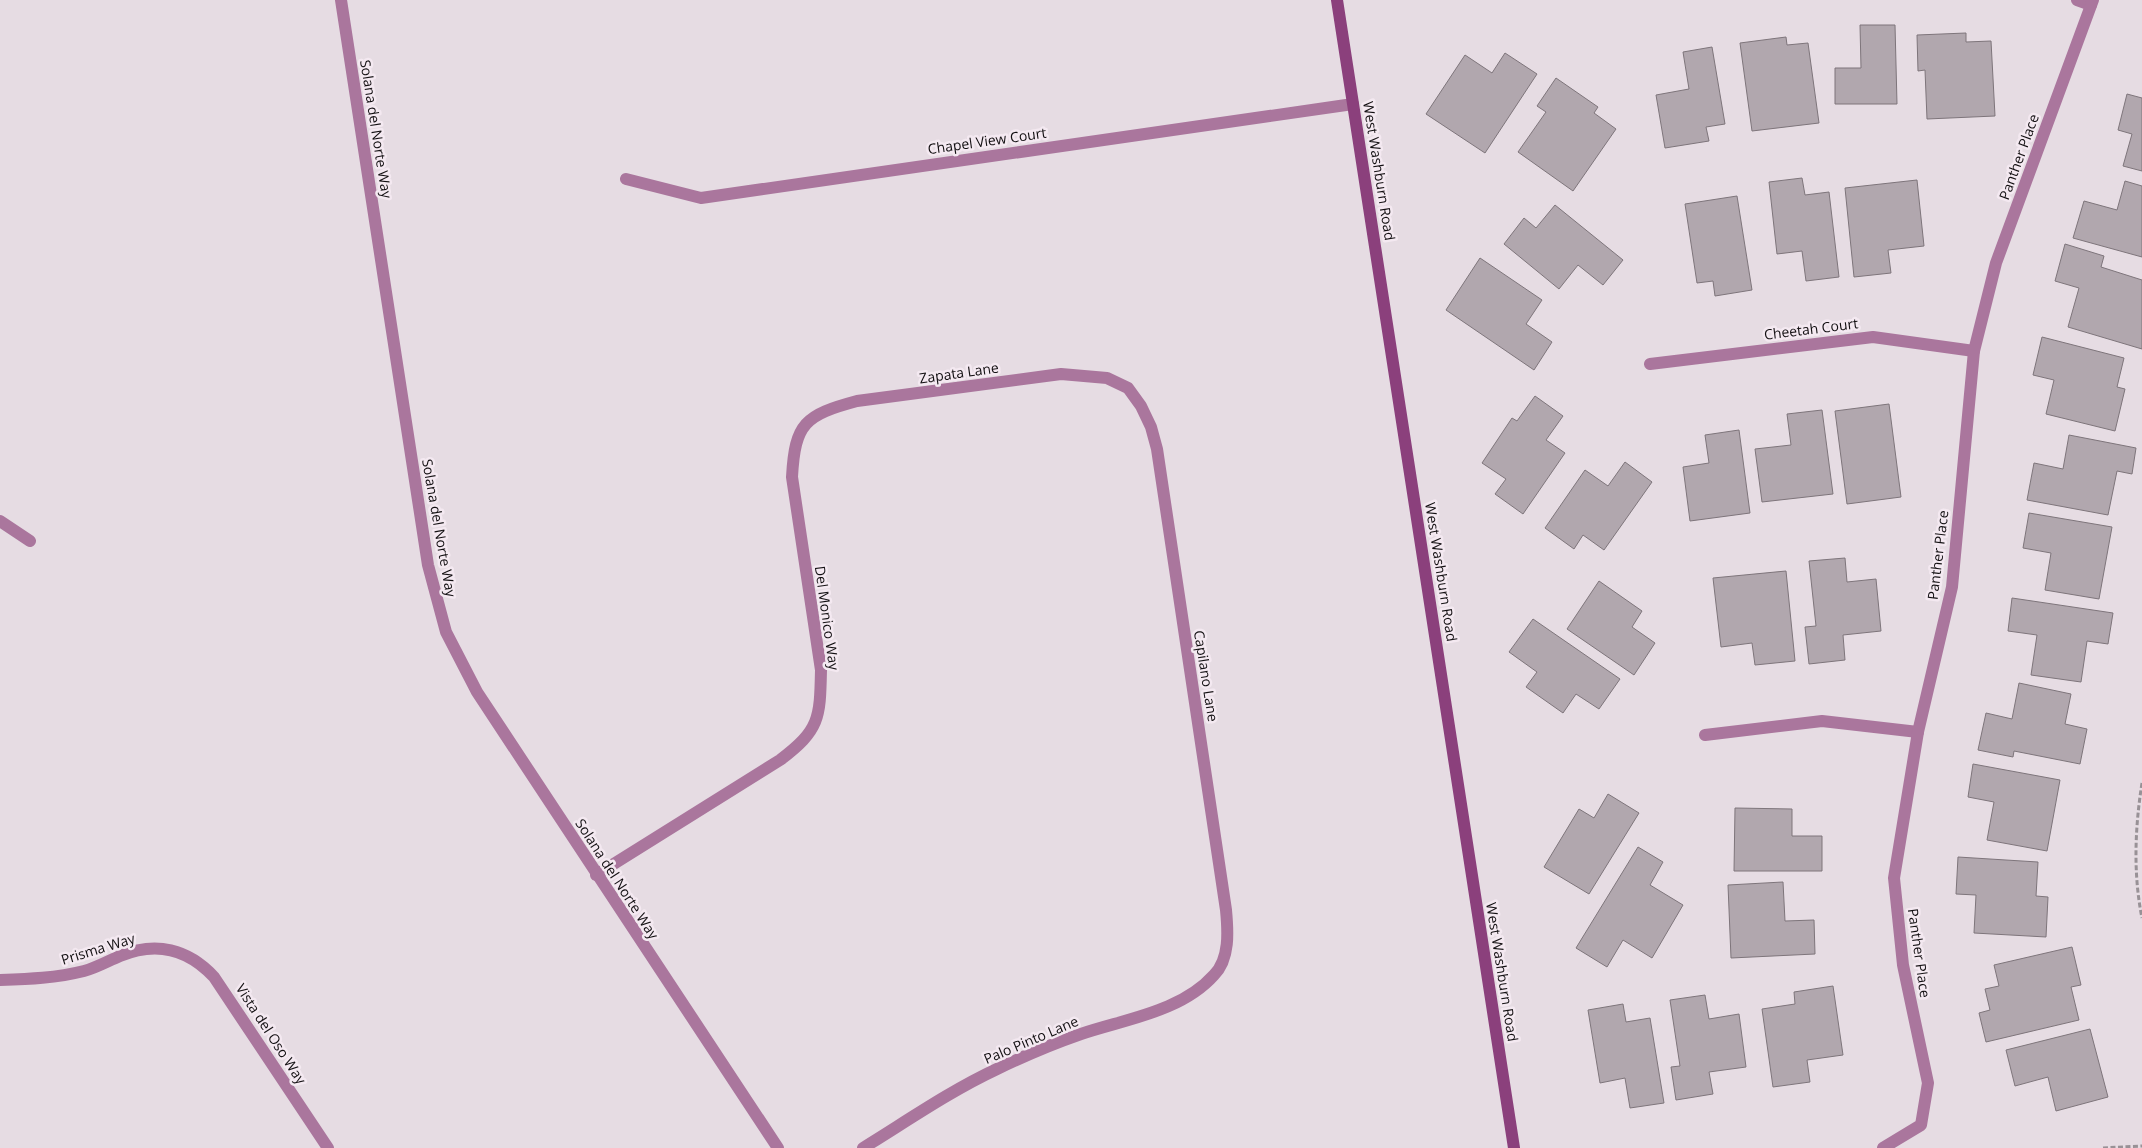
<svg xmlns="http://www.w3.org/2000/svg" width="2142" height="1148" font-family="'Open Sans',sans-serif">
<rect width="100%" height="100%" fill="#e6dce3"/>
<g fill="#b1a7ae" stroke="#7e757b">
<path d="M1860,25H1895L1897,104H1835V68H1861Z"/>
<path d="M1966,33V42L1991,41L1995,116L1927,119L1925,70L1918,71L1917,35Z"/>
<path d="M1786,37L1787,45L1808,43L1819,123L1752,131L1740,43Z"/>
<path d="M1712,47L1725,124L1706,127L1709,141L1665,148L1656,95L1689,89L1683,52Z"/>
<path d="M1505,53L1537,74L1485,153L1426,114L1465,55L1492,73Z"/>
<path d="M1556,78L1598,107L1594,113L1616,129L1573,191L1518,152L1546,112L1537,106Z"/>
<path d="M2127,94L2142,98V171L2123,166L2132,134L2118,130Z"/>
<path d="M1802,178L1805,195L1829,192L1839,277L1806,281L1802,251L1777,254L1769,182Z"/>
<path d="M1917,180L1924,246L1888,250L1891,273L1854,277L1845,188Z"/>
<path d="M2125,181L2142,186V257L2073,238L2084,201L2117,210Z"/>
<path d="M1737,196L1752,290L1715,296L1713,281L1697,283L1685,204Z"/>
<path d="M1555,205L1623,260L1603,285L1578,265L1559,289L1504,244L1524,218L1536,228Z"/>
<path d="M2065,244L2104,256L2101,267L2142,280V349L2068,327L2079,288L2055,281Z"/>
<path d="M1480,258L1542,300L1526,324L1552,342L1534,370L1446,310Z"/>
<path d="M2042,337L2124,358L2117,387L2125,389L2115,431L2046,414L2054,380L2033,375Z"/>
<path d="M1535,396L1563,416L1546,440L1565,453L1523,514L1495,494L1506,479L1482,463L1512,418L1517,421Z"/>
<path d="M1889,404L1901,497L1847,504L1835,411Z"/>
<path d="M1822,410L1833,494L1762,502L1755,449L1791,445L1787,414Z"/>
<path d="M1739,430L1750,513L1690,521L1683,467L1709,463L1705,435Z"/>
<path d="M2069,435L2136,448L2132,474L2117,471L2108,515L2027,500L2034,463L2063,469Z"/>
<path d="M1625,462L1652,482L1604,550L1583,535L1574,549L1545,528L1585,470L1608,486Z"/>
<path d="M2029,513L2112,527L2099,599L2045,590L2051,553L2023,548Z"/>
<path d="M1845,558L1847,582L1876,579L1881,631L1843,635L1845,660L1809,664L1805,627L1816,626L1809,561Z"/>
<path d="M1786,571L1795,661L1755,665L1752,643L1721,647L1713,578Z"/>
<path d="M1599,581L1642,611L1632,627L1655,643L1634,675L1567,629Z"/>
<path d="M2012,598L2113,613L2108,644L2087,641L2081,682L2031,675L2037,635L2008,631Z"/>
<path d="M1533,619L1620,679L1599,709L1576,694L1563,713L1526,687L1537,672L1509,652Z"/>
<path d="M2019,683L2071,694L2065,724L2087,729L2080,764L2014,751L2013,757L1978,750L1986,713L2012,719Z"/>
<path d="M1973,764L2060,780L2047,851L1987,840L1994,802L1968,797Z"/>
<path d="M1608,794L1639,813L1589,894L1544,867L1579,809L1594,818Z"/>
<path d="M1735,808L1792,809V836H1822V871H1734Z"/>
<path d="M1638,847L1663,862L1650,885L1683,905L1652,958L1623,940L1607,967L1576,948Z"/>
<path d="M1958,857L2038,862L2036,896L2048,897L2046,937L1974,933L1976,895L1956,894Z"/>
<path d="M1783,882L1785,921L1814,920L1815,954L1731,958L1728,885Z"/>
<path d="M2072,947L2081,985L2071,987L2079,1020L1986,1042L1979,1013L1990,1010L1985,989L1999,986L1994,965Z"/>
<path d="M1833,986L1843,1055L1807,1060L1810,1082L1773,1087L1762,1009L1795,1004L1794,992Z"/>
<path d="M1705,995L1709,1019L1739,1014L1746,1067L1709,1072L1713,1094L1676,1100L1671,1067L1680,1066L1670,1000Z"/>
<path d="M1623,1004L1626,1022L1650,1018L1664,1103L1630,1108L1625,1078L1600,1083L1588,1010Z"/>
<path d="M2090,1029L2108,1097L2056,1111L2048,1077L2015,1086L2006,1050Z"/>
</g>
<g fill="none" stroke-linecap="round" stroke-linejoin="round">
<g stroke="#989196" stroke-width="3" stroke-dasharray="5 2.5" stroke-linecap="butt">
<path d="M2142,783C2135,827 2133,874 2142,918"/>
<path d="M2103,1148L2142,1146"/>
</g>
<g stroke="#aa769d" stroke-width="12">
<path d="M341,0L428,565L446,632L477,692L778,1148"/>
<path d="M2077,0L2091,5"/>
<path d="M626,179L701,198L1353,104"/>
<path d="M1650,364L1873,337L1974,351"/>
<path d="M0,521L30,541"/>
<path d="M1705,735L1822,721L1918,732"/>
<path d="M596,875L780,760C820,730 820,718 821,670L792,477C795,423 805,415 857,401L1061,374L1107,378L1128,388L1141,406L1151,427L1157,449L1226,910C1228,931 1230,959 1214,975C1181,1012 1125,1019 1081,1034C1052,1044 1024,1056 997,1069C950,1091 907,1121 863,1148"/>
<path d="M0,980C29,979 56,978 84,971C96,968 108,961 120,956C156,941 188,949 214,977L328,1148"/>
<path d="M1883,1148L1921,1125L1928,1083L1903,965L1894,878L1918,732L1952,587L1974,351L1996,263L2093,0"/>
</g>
<path stroke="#8b407c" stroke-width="12" d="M1337,0L1514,1148"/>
</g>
<g text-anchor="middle" stroke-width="5" stroke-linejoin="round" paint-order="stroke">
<g font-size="14" fill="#120f11" stroke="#f4e9f1">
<text transform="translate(376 129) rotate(81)" y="5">Solana del Norte Way</text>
<text transform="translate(987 141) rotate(-8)" y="5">Chapel View Court</text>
<text transform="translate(2019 157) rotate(-70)" y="5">Panther Place</text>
<text transform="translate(1379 171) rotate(81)" y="5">West Washburn Road</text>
<text transform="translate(1811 329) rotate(-7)" y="5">Cheetah Court</text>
<text transform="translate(959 373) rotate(-8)" y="5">Zapata Lane</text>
<text transform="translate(439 528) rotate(80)" y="5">Solana del Norte Way</text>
<text transform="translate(1938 555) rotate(-83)" y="5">Panther Place</text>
<text transform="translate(1441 572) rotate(81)" y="5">West Washburn Road</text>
<text transform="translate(827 618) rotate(82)" y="5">Del Monico Way</text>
<text transform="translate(1206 676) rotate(81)" y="5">Capilano Lane</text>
<text transform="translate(617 879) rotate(57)" y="5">Solana del Norte Way</text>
<text transform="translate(98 949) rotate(-17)" y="5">Prisma Way</text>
<text transform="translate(1919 953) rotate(82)" y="5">Panther Place</text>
<text transform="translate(1502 972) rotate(81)" y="5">West Washburn Road</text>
<text transform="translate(271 1034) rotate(57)" y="5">Vista del Oso Way</text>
<text transform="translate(1031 1040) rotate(-23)" y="5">Palo Pinto Lane</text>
</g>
</g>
</svg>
